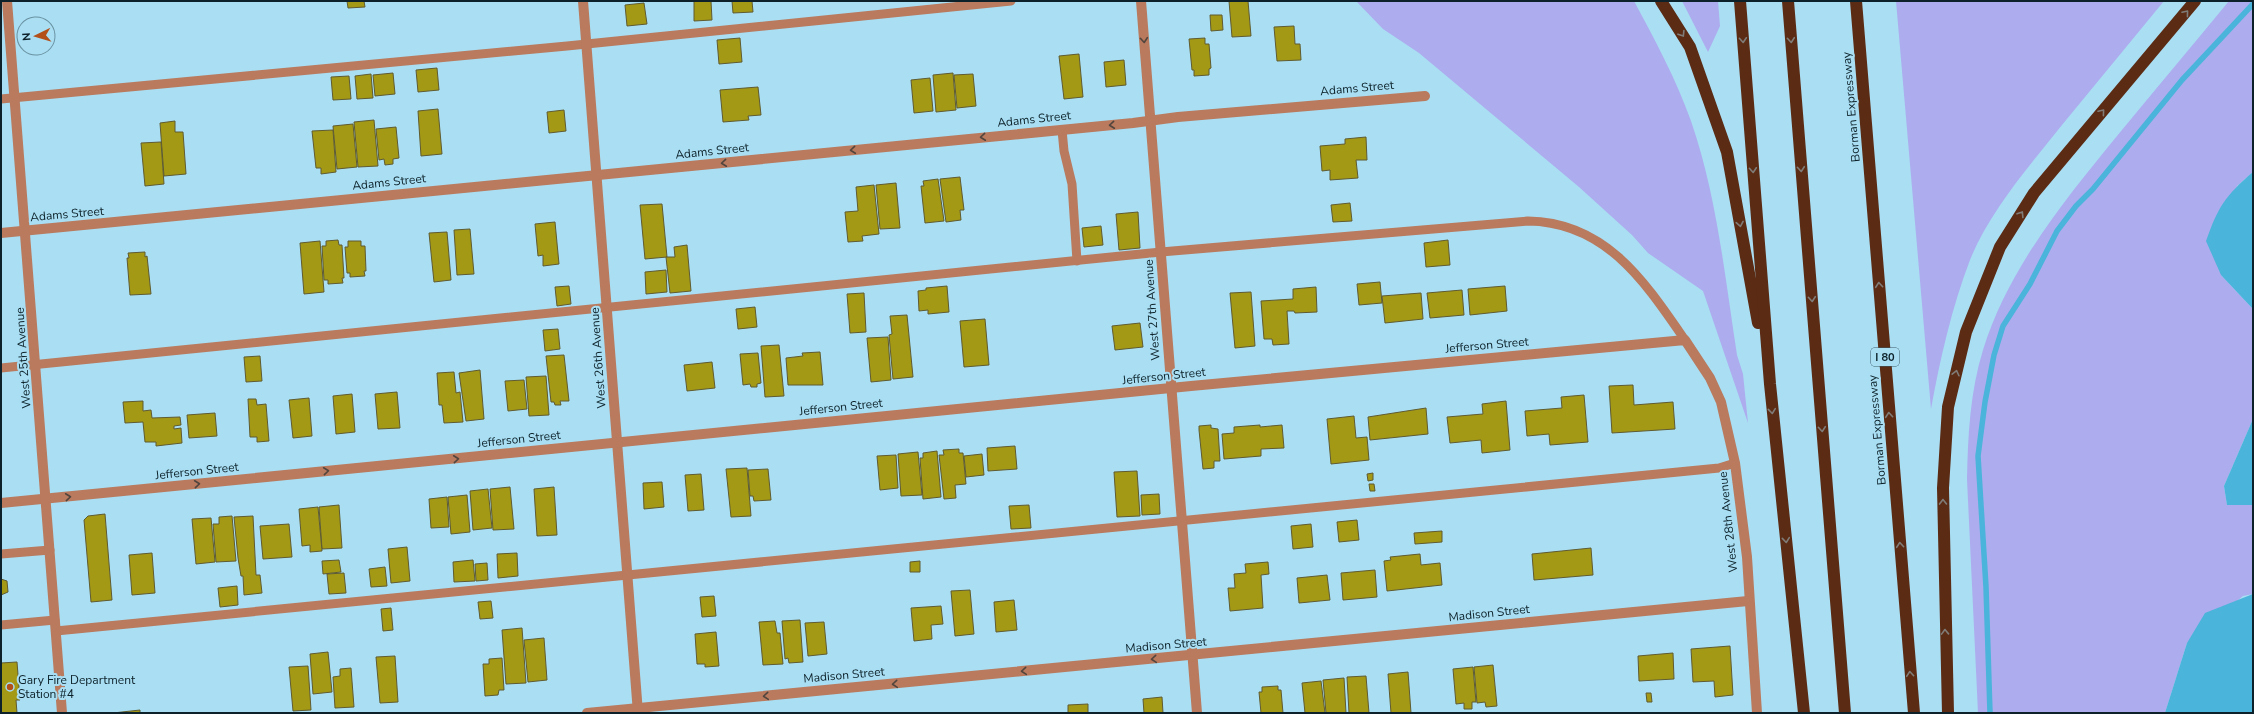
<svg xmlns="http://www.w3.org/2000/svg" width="2254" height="714" font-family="'Nunito Sans',sans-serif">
<rect width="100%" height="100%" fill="#a9def3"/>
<g fill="#adacee">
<path d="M1356,1H1634C1655,40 1676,79 1691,121C1717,196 1725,278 1737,355L1743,374L1748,423L1703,291L1648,253L1632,235L1579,187L1419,53L1383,29Z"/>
<path d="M1682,1H1718L1720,26L1708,52Z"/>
<path d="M1896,1H2164C2130,42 2096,84 2062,125C2030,165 1989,212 1970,260C1952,307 1940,359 1931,409Z"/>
<path d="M2229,1H2253V172L2237,186L2221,275L2253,309V419L2224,486L2227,505H2253V594L2243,596L2187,643L2165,713H1978L1967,479C1968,435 1970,392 1983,350C2008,269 2064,201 2117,136C2154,91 2192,46 2229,1Z"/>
</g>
<g fill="#4ab4da">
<path d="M2253,172V309L2221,275L2206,241C2218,207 2225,196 2253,172Z"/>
<path d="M2253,419V505H2227L2224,486Z"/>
<path d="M2253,594V713H2165L2187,643L2205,613Z"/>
</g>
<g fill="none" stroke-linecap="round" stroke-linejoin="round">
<path stroke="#4ab4da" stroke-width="5.5" d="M1990,713L1986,587L1978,456L1985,402L1994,355L2003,326L2030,284L2057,231L2076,206L2093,189L2182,80L2253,4"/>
</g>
<g fill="#a49914" stroke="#5f5b31">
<path d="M347,1H364L365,7L348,8Z"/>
<path d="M694,1H711L712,20L694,21Z"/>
<path d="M732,1H752L753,12L733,13Z"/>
<path d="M1229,1H1248L1251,36L1232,37Z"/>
<path d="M644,3L647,24L627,26L625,5Z"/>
<path d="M1210,15H1222L1223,30L1211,31Z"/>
<path d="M1294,26L1295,44H1300L1301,60L1277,61L1274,27Z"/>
<path d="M740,38L742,62L719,64L717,40Z"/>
<path d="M1205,38V44H1209L1211,68L1209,69V75L1194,76V70H1192L1189,39Z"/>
<path d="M1079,54L1083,97L1064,99L1059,56Z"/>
<path d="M1124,60L1126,85L1106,87L1104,62Z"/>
<path d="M437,68L439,90L418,92L416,70Z"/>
<path d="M393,73L395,94L375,96L373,75Z"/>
<path d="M953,73L956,110L936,112L933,75Z"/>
<path d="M371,74L373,98L357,99L355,76Z"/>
<path d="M973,74L976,106L957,108L954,75Z"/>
<path d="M349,76L351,99L333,100L331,77Z"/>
<path d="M930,78L933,111L914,113L911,80Z"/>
<path d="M758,87L761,115L748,116L749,120L723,122L720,90Z"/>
<path d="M438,109L442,154L421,156L418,111Z"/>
<path d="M564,110L566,131L549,133L547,112Z"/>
<path d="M374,120L378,166L358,167L354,122Z"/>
<path d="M175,121V132H183L186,174L164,176L160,123Z"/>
<path d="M353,124L357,167L337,169L333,126Z"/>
<path d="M396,127L399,158L393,159V164L385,165L384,159L379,160L376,129Z"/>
<path d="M333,130L336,172L321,174V168H316L312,131Z"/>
<path d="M1366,137L1367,160H1356L1358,178L1330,180V170L1322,171L1320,146L1345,144V139Z"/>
<path d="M161,142L164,184L145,186L141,143Z"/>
<path d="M960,177L964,210H960L961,220L946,222L940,179Z"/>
<path d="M938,179L944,221L925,223L921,186H924L923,181Z"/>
<path d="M896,183L900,228L880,229L876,185Z"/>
<path d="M874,185L879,234L862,236L863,241L848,242L845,212L858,211L856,187Z"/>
<path d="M1350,203L1352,221L1333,222L1331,205Z"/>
<path d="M662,204L667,257L645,259L640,205Z"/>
<path d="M1138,212L1140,248L1119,250L1116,214Z"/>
<path d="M555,222L559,264L543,266V255L538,256L535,224Z"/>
<path d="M1101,226L1103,245L1084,247L1082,228Z"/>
<path d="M470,229L474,274L457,275L454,230Z"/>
<path d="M447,232L451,280L434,282L429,233Z"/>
<path d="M338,240L339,245H342L344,278H342L343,283L328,284V280H324L322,246H326V241Z"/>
<path d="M1448,240L1450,265L1426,267L1424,243Z"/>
<path d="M320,241L324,292L304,294L300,243Z"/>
<path d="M348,241H361V246H365L366,271H364L365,276L350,277V273H347L345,247H348Z"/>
<path d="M687,245L691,291L670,293L666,257H675L674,247Z"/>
<path d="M145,252V257L147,256L151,294L130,295L127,258H129L128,253Z"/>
<path d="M666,270L667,292L646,294L645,272Z"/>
<path d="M1380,282L1382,303L1359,305L1357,284Z"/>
<path d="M569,286L571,304L557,306L555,287Z"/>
<path d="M947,286L949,312L928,314V310L919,311L918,291L926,290V288Z"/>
<path d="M1505,286L1507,311L1470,315L1468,289Z"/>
<path d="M1316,287L1317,312L1295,313L1294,311H1287L1289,344L1273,345L1272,339H1264L1261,301L1293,299V289Z"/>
<path d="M1462,290L1464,315L1430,318L1427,293Z"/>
<path d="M1251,292L1255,346L1235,348L1230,293Z"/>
<path d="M864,293L866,332L850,333L847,294Z"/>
<path d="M1421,293L1423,319L1385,323L1382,296Z"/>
<path d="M755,307L757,327L738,329L736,309Z"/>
<path d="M907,315L913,377L893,379L889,335L892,334L890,316Z"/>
<path d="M985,319L989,365L964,367L960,321Z"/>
<path d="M1140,323L1143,347L1115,350L1112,326Z"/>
<path d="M558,329L560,349L545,351L543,330Z"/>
<path d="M888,337L891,380L871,382L867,338Z"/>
<path d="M779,345L784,396L765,397L761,346Z"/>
<path d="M820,352L823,385H788L786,358L803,356L802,353Z"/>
<path d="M758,353L761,383L757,384V387H751L750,384L743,385L740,354Z"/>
<path d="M564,355L569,401H560L561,405H555L554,402H551L546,356Z"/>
<path d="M260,356L262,381L246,382L244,357Z"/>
<path d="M712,362L715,388L687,391L684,365Z"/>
<path d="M480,370L484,419L466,421L459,373Z"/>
<path d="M454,372L456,393L460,392L463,422L444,423L442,405H439L437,373Z"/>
<path d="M546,376L549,415L529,416L526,377Z"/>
<path d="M524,380L527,409L508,411L505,381Z"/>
<path d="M1633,385L1634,405L1673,402L1675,429L1612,433L1609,386Z"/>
<path d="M397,392L400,428L378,429L375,394Z"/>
<path d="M352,394L355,432L336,434L333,396Z"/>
<path d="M1584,395L1588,442L1550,445L1549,434L1527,436L1525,411L1562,408L1561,397Z"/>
<path d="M309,398L312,436L293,438L289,400Z"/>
<path d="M248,399H256L257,405L266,404L269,441L257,442V437H250Z"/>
<path d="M143,401V411L151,410L152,418L180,417L181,425L174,426V429L181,428L182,443L156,446V442H145L143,422L125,423L123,402Z"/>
<path d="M1506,401L1510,450L1482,453L1481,440L1450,443L1447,417L1483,414L1482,404Z"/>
<path d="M1426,408L1428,434L1370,440L1368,417Z"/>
<path d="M215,413L217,436L189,438L187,415Z"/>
<path d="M1354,416L1356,438L1367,437L1369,460L1331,464L1327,419Z"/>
<path d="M1211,425V428L1218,429L1220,461H1214V468L1203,469L1199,430V426Z"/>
<path d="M1260,425V427L1282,425L1284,448L1261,449V456L1224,459L1222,434L1234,433V427Z"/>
<path d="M1015,446L1017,469L988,471L987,448Z"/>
<path d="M959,449V453H963L966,484L955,485L956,498L944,499L939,455H944L943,450Z"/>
<path d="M937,451L941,497L923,499L920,458H923V453Z"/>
<path d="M918,452L922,495L901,496L898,454Z"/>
<path d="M982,454L984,475L966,477L964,456Z"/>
<path d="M896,455L898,488L880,490L877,456Z"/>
<path d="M747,468L751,516L731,517L726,469Z"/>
<path d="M768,469L771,500L754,501L753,496H750L748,470Z"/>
<path d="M1137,471L1140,516L1117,517L1114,472Z"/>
<path d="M1373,473V480L1368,481L1367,474Z"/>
<path d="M701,474L704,510L688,511L685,475Z"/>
<path d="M662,482L664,507L644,509L643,483Z"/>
<path d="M1369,484H1374L1375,491H1370Z"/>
<path d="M510,487L514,529L493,530L490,489Z"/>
<path d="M554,487L557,535L537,536L534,489Z"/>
<path d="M488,489L492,528L473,530L470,491Z"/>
<path d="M1159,494L1160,514L1142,515L1141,495Z"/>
<path d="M467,495L470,532L451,534L448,497Z"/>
<path d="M447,497L449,527L431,528L429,499Z"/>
<path d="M339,505L342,548L322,549L319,507Z"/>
<path d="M1029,505L1031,528L1011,529L1009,506Z"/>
<path d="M318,507L322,551L310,552V545L302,546L299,509Z"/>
<path d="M105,514L112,600L91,602L84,520L88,516Z"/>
<path d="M232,516L236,561L216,562L213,524H219V517Z"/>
<path d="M253,516L256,575H260L262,593L244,595L243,576H241L238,558L234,517Z"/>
<path d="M211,518L215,562L196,564L192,519Z"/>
<path d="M1357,520L1359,540L1339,542L1337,522Z"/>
<path d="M289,524L292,557L263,559L260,526Z"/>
<path d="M1311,524L1313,547L1293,549L1291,526Z"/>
<path d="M1442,531V542L1415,544L1414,533Z"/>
<path d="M407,547L410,581L391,583L388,549Z"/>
<path d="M1591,548L1593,575L1534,580L1532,554Z"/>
<path d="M152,553L155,593L132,595L129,555Z"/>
<path d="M517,553L518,576L498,578L497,554Z"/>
<path d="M1420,554L1421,565L1440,563L1442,585L1387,591L1384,561L1391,560L1390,557Z"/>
<path d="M339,560L341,572L323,574L322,561Z"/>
<path d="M473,560L475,581L454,582L453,562Z"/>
<path d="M920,561V572H910V562Z"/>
<path d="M1268,562L1269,574L1261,575L1263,608L1230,611L1228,588H1235L1234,574L1246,573L1245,564Z"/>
<path d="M487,563L488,580L476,581L475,564Z"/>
<path d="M385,567L387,586L371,587L369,569Z"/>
<path d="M1375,570L1377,597L1343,600L1341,573Z"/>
<path d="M344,573L346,593L329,594L327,574Z"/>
<path d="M1327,575L1330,600L1299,603L1297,578Z"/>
<path d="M1,579L7,581L8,592L1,595Z"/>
<path d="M237,586L238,605L220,607L218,588Z"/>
<path d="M970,590L974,634L955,636L951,591Z"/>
<path d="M714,596L716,616L702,617L700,597Z"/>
<path d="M1014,600L1017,630L996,632L994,602Z"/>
<path d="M491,601L493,618L480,619L478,602Z"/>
<path d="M941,606L943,624L931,625L932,639L914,641L911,608Z"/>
<path d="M391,608L393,630L383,631L381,609Z"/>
<path d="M800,620L803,662L789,663L788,658L785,659L782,621Z"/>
<path d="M775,621L777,633H780L783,664L763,665L759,622Z"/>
<path d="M824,622L827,654L808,656L805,623Z"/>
<path d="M522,628L526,683L506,684L502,630Z"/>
<path d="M716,632L719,666L705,667V664H697L695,634Z"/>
<path d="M544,638L547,680L528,682L524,640Z"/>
<path d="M1730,646L1733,695L1715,697L1714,681L1693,682L1691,649Z"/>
<path d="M328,652L332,692L313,694L310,654Z"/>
<path d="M1673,653L1674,679L1639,681L1638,656Z"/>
<path d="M395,656L398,702L380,703L376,657Z"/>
<path d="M502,658L504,690H499L498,695L485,696L483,664H489V659Z"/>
<path d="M17,662L20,700H16L17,713H1V663Z"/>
<path d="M1493,665L1497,706L1486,707L1485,702L1477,703L1474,667Z"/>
<path d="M308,666L311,710L293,711L289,667Z"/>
<path d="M1473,667L1476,702H1472V709H1464V703L1456,704L1453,669Z"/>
<path d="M351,668L354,707L335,708L333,677L340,676V669Z"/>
<path d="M1408,672L1411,713H1391L1388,674Z"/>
<path d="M1366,676L1369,713H1349L1347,677Z"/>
<path d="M1344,678L1346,713H1326L1323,680Z"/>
<path d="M1321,681L1325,713H1305L1302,683Z"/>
<path d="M1278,686V690H1281L1283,713H1261L1259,692H1262V687Z"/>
<path d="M1646,693H1651L1652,702H1647Z"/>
<path d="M1162,697L1163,713H1144L1143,699Z"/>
<path d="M1088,704V713H1068V705Z"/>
<path d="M140,710V713H113Z"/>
</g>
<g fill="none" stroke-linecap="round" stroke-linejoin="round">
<g stroke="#b97a5e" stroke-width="9">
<path d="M1,99L567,46L1011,1"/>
<path d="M1062,130L1064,151L1072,184L1077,261"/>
<path d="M1,368L1161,252L1528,221C1606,222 1645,282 1685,340"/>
<path d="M1,554L50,550"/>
<path d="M1,625L55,620"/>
<path d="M56,631L1719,468L1735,463"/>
</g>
<g stroke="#b97a5e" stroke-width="10">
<path d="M583,1L638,713"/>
<path d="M1141,1L1197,713"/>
<path d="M1,233L1133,123L1178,117L1425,96"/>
<path d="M1,503L1191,386L1685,340L1710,378L1721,402L1735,463L1747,557L1757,713"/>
<path d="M587,713L1748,601"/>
</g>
<path stroke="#b97a5e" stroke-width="10" d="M7,1L62,713"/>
<g stroke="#5c2b14" stroke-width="12">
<path d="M1661,1L1690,47L1727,152L1758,323"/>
<path d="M1740,1L1770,384L1804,713"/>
<path d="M1788,1L1845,713"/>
<path d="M1856,1L1914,713"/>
<path d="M1948,713L1943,488L1948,407L1966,332L2000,247L2034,193L2195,1"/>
</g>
</g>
<defs><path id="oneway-chevron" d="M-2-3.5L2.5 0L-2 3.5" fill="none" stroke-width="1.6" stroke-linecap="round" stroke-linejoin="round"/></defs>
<g stroke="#7f7c78">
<use href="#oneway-chevron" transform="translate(2186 13) rotate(-50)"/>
<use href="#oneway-chevron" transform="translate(1682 34) rotate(58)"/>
<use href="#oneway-chevron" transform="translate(1743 40) rotate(86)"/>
<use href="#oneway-chevron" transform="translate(1791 40) rotate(85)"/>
<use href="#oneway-chevron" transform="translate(2102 112) rotate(-50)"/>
<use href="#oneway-chevron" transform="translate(1801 169) rotate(85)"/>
<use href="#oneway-chevron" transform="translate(1753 170) rotate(86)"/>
<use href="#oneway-chevron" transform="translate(2021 214) rotate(-58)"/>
<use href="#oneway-chevron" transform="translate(1740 224) rotate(80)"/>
<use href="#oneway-chevron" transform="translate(1879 285) rotate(-95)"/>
<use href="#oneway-chevron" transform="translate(1812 299) rotate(85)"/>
<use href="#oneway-chevron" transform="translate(1956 373) rotate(-77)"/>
<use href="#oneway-chevron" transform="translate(1772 411) rotate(84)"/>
<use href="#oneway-chevron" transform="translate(1889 415) rotate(-95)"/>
<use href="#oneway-chevron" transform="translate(1822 429) rotate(85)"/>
<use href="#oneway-chevron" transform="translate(1943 502) rotate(-91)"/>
<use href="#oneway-chevron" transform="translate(1786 540) rotate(84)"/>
<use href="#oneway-chevron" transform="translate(1900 545) rotate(-95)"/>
<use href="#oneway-chevron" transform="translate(1945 632) rotate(-92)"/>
<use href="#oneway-chevron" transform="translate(1910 674) rotate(-95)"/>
</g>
<g stroke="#51453e">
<use href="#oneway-chevron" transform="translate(1144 40) rotate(85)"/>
<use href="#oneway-chevron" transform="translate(1112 125) rotate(174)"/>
<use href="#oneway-chevron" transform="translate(983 137) rotate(174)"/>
<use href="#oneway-chevron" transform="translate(853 150) rotate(174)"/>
<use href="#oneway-chevron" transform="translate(724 163) rotate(174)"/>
<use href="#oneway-chevron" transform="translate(456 459) rotate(-6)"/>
<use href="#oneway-chevron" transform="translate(326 471) rotate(-6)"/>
<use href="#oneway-chevron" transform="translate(197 484) rotate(-6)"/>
<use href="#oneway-chevron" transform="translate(68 497) rotate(-6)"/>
<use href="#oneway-chevron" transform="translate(1154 659) rotate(175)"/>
<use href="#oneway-chevron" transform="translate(1024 671) rotate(175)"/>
<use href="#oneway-chevron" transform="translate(895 684) rotate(175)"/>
<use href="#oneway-chevron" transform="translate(766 696) rotate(175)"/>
</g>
<circle fill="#b3501a" stroke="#a9def3" stroke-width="1.5" cx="10" cy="687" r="4"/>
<g text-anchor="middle" stroke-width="4" stroke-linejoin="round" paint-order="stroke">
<rect fill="#a9def3" stroke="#3b5a66" stroke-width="1" x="1871" y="348" width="28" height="18" rx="3"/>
<g font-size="11" font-weight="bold" fill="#0c2129">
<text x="1885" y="361">I 80</text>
</g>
<g font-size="12" fill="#0c2129" stroke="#a9def3">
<text transform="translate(1357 88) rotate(-5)" y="4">Adams Street</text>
<text transform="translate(1851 107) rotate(-95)" y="4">Borman Expressway</text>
<text transform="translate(1034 119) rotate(-6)" y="4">Adams Street</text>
<text transform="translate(712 151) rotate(-6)" y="4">Adams Street</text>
<text transform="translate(389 182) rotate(-6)" y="4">Adams Street</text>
<text transform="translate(67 214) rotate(-5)" y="4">Adams Street</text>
<text transform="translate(1152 310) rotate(-94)" y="4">West 27th Avenue</text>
<text transform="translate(1487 345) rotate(-5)" y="4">Jefferson Street</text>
<text transform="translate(23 358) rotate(-94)" y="4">West 25th Avenue</text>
<text transform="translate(598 358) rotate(-94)" y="4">West 26th Avenue</text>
<text transform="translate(1164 376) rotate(-6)" y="4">Jefferson Street</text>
<text transform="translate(841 407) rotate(-6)" y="4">Jefferson Street</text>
<text transform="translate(1877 430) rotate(-95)" y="4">Borman Expressway</text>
<text transform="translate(519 439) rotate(-6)" y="4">Jefferson Street</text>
<text transform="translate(197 471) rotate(-6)" y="4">Jefferson Street</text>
<text transform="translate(1728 522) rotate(-96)" y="4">West 28th Avenue</text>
<text transform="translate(1489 613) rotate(-6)" y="4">Madison Street</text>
<text transform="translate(1166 645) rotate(-5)" y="4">Madison Street</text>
<text transform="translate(844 675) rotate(-5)" y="4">Madison Street</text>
</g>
<g font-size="12" fill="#0c2129" stroke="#a9def3" text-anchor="start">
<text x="18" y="684">Gary Fire Department<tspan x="18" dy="14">Station #4</tspan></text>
</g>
</g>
<rect width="2254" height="714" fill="none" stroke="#0c2129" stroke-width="4"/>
<g transform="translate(36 36) rotate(265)"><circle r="19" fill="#a9def3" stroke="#6a92a2"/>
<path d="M0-3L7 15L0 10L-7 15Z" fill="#b3501a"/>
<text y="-6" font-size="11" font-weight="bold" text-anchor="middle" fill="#0c2129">N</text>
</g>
</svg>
